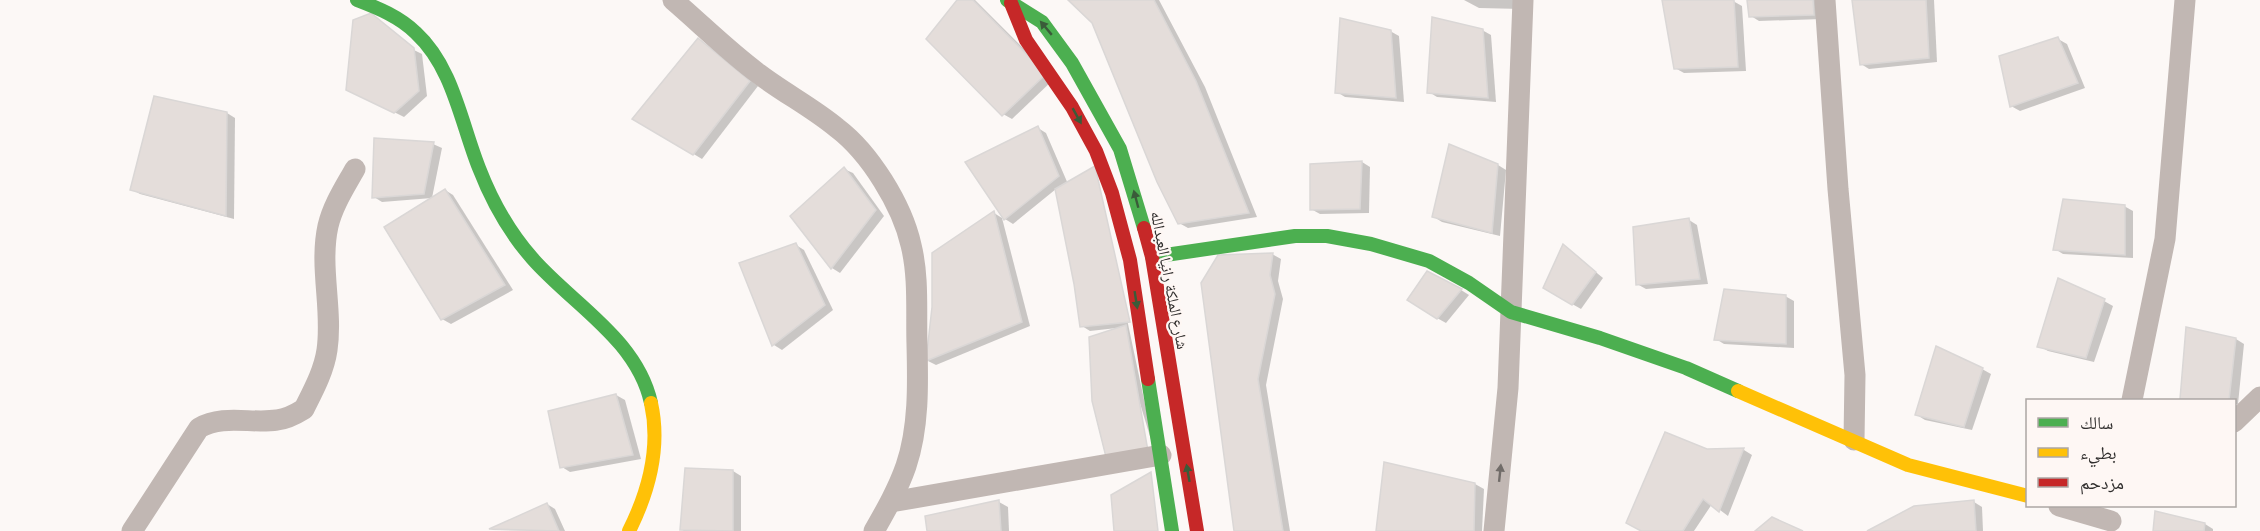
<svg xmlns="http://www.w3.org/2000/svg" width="2260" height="531" font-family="Commissioner,'Noto Naskh Arabic',sans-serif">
<rect width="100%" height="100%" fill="#fcf8f6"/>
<g fill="#0003">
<path d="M959,0H975L1054,79L1012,119L1003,114Z"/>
<path d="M1070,0H1159L1205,87L1257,217L1188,228L1179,223L1093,22Z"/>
<path d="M1464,0H1521V9L1479,8Z"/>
<path d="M1748,0H1820L1822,19L1759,21L1751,16Z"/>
<path d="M1854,0H1934L1937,62L1869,69L1861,64Z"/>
<path d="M1733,1L1742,6L1746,71L1684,73L1675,68Z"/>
<path d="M355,21L422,54L427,96L404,117L354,92Z"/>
<path d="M1482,30L1491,35L1496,102L1437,97L1429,92Z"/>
<path d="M1390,31L1399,36L1404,102L1345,97L1337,92Z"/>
<path d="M2058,39L2067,44L2085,88L2020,111L2011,106Z"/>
<path d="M698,40L758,86L702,159L635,119Z"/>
<path d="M227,113L235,118L234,219L140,194L131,189Z"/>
<path d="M1038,128L1046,133L1068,184L1095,168L1156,456L1117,328L1090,331L1082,326L1076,284L1056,189L1013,224L1005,219L967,162Z"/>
<path d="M433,144L442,148L432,198L382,202L374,197Z"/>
<path d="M1362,162L1370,167L1369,213L1320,214L1311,209Z"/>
<path d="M1498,165L1506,170L1500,236L1442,222L1434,217Z"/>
<path d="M844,169L853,173L884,216L840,273L832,268L792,217Z"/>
<path d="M445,190L453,195L513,290L451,324L442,319Z"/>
<path d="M2124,206L2133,211V258L2063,254L2055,249Z"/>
<path d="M994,213L1002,218L1030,326L936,365L928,361Z"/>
<path d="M1689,220L1697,225L1708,284L1646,289L1637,284Z"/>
<path d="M796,245L804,250L833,310L782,350L774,345L741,264Z"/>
<path d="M1564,246L1603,278L1581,309L1544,288Z"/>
<path d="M1272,254L1281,259L1278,281L1283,299L1266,385L1290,531H1235Z"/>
<path d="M1461,290L1469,295L1446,323L1437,318Z"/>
<path d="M1785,296L1794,301V348L1724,344L1716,339Z"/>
<path d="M2104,301L2113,306L2094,362L2048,351L2039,346Z"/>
<path d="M2236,339L2244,344L2238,404H2234V400H2186L2181,398Z"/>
<path d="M1982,369L1991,374L1972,430L1925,420L1917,415Z"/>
<path d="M616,395L625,400L641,459L570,472L562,467Z"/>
<path d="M1744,450L1752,455L1728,516L1712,504L1694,531H1644L1706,451Z"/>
<path d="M733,471L741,476V531H684L681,529Z"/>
<path d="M1475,484L1484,489L1482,531H1378Z"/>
<path d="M999,502L1008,507L1009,531H928L927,517Z"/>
<path d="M1974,502L1982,507L1983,531H1870Z"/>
<path d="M547,504L555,509L565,531L491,530Z"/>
<path d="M2205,524L2213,529V531H2155Z"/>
</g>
<g fill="#e4ddda" stroke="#dad7d6" stroke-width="1.5">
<path d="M957,0H973L1046,74L1002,116L926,39Z"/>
<path d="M1068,0H1154L1196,81L1249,213L1178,224L1157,182L1092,23Z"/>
<path d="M1662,0H1734L1738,67L1674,69Z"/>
<path d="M1747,0H1813L1814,15L1749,17Z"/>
<path d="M1852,0H1926L1929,58L1860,65Z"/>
<path d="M371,13L414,48L419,91L394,113L346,90L353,20Z"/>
<path d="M1432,17L1483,29L1488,98L1427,93Z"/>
<path d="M1340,18L1391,30L1396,98L1335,93Z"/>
<path d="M2058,37L2078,83L2010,107L1999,56Z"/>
<path d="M698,38L750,81L693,155L632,119Z"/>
<path d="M154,96L227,112L226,216L130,190Z"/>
<path d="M1038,126L1059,176L1004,220L965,162Z"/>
<path d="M374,138L434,142L424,194L372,198Z"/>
<path d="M1449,144L1498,164L1492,233L1432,217Z"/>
<path d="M1362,161L1360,209L1310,210V164Z"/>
<path d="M1095,166L1130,322L1080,327L1074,284L1055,189Z"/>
<path d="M844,167L876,210L831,269L790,216Z"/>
<path d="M445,189L505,285L441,320L384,227Z"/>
<path d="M2063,199L2125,205V255L2053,250Z"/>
<path d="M994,211L1022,322L926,361L932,307V253Z"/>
<path d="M1689,218L1700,279L1636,285L1633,227Z"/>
<path d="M796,243L825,305L772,346L739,263Z"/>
<path d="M1563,244L1596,272L1572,305L1543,288Z"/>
<path d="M1273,253L1270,275L1275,294L1258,379L1283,531H1234L1201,283L1218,255Z"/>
<path d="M1427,271L1462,289L1437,319L1407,300Z"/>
<path d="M2058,278L2105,299L2086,358L2037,347Z"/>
<path d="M1724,289L1786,295V344L1714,340Z"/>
<path d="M1126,325L1148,451L1106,457L1092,401L1089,337Z"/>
<path d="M2186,327L2236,338L2229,400L2180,399Z"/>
<path d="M1936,346L1983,368L1964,427L1915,415Z"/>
<path d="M616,394L633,455L560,468L548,411Z"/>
<path d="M1665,432L1707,449L1744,448L1719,512L1703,499L1683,531H1641L1626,523Z"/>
<path d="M1384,462L1475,483L1474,531H1376Z"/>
<path d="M685,468L733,470V531L680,530Z"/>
<path d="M1151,472L1158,531H1114L1111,495Z"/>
<path d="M999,500L1001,531H927L925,516Z"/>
<path d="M1974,500L1976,531H1867L1914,506Z"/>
<path d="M547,503L559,531L489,529Z"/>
<path d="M2155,511L2205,523L2204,531H2153Z"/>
<path d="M1772,517L1803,531H1755Z"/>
</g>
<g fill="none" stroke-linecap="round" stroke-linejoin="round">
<g stroke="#c1b7b3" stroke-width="21">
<path d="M673,0C701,24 729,52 759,74C784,93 813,108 837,128C870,153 902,205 911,245C919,277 916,312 917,345C918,384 919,428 906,466C898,489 886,510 874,531"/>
<path d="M1825,0L1838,189L1855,375L1854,440"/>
<path d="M2132,400L2165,239L2185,0"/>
<path d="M2234,422L2260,397"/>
<path d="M891,502L1161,455"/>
<path d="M2059,506L2111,521"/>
<path d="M132,531L199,428C223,414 251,424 277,420C287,419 296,414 304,409C313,391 324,371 327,350C333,309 319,267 328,226C333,205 345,187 355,169"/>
<path d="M1494,531L1508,388L1523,0"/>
</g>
<g stroke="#4caf50" stroke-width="14">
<path d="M357,0C378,8 400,17 416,33C453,67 461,123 479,168C491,199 509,232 532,258C572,304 637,339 651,403"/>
<path d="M1007,0L1042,22L1072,63L1120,149L1144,228"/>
<path d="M1152,257L1295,236H1327L1371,244L1429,261L1469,283L1511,312L1600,338L1686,368L1738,391"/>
<path d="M1148,379L1172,531"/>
</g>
<g stroke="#ffc107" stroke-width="14">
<path d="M1738,391L1908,465L2028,496"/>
<path d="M629,531C649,491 661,448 651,403"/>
</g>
<g stroke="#c62828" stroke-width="14">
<path d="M1011,3L1026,40L1072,107L1096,151L1112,193L1130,260L1148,379"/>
<path d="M1144,228L1152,257L1197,531"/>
</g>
</g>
<defs><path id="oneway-solid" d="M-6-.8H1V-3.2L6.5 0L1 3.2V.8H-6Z" transform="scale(1.5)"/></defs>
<g fill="#3a5b39">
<use href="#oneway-solid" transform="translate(1046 28) rotate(-130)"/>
<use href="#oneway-solid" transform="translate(1077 116) rotate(61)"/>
<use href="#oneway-solid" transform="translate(1136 199) rotate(-105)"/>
<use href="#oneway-solid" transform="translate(1136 300) rotate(81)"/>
<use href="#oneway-solid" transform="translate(1188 473) rotate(-100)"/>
</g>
<use fill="#716c69" href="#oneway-solid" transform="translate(1500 473) rotate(-84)"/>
<g text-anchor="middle" stroke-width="4.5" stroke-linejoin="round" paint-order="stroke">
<g font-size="16" fill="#302e2d" stroke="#fef7f4">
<text transform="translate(1170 280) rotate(79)" y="6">شارع الملكة رانيا العبدالله</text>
</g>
</g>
<rect x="2026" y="399" width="210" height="108" fill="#fef7f4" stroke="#aca7a4" stroke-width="1.5"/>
<rect x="2038" y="418" width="30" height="9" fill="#4caf50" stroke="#aca7a4" stroke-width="1.5"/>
<text x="2080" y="429" font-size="18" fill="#302e2d">سالك</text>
<rect x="2038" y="448" width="30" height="9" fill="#ffc107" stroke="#aca7a4" stroke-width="1.5"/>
<text x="2080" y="459" font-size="18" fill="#302e2d">بطيء</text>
<rect x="2038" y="478" width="30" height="9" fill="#c62828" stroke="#aca7a4" stroke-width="1.5"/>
<text x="2080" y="489" font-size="18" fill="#302e2d">مزدحم</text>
</svg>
